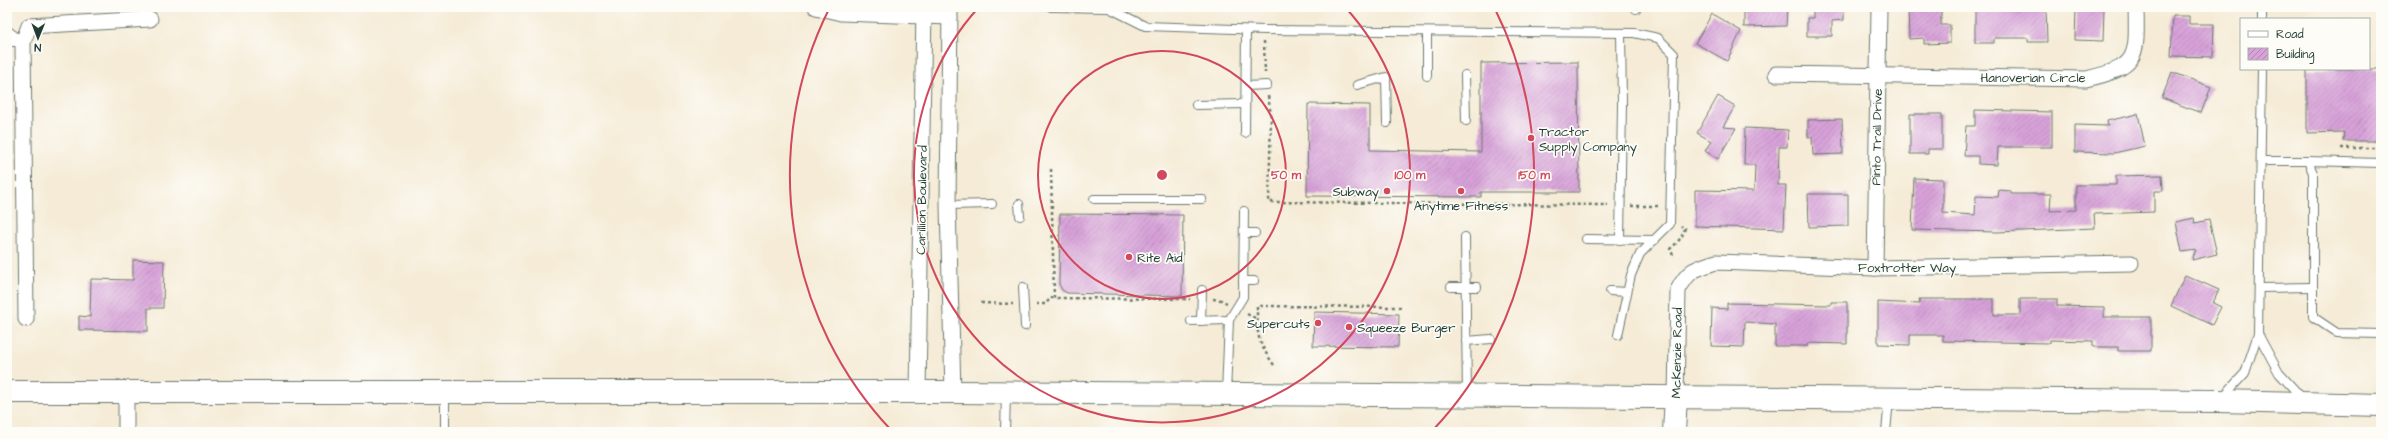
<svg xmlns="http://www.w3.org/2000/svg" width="2388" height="439" font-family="'Architects Daughter',sans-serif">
<defs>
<pattern id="building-hatch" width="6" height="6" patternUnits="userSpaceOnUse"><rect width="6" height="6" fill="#d8a2d9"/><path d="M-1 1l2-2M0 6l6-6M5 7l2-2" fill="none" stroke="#af85b1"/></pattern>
</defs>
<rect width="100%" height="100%" fill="#fdfcf7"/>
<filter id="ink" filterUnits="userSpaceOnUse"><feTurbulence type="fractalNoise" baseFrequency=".025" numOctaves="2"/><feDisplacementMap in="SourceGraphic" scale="8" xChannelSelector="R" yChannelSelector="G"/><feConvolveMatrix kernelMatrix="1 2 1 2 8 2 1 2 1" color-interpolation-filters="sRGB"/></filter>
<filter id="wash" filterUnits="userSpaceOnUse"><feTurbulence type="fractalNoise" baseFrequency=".012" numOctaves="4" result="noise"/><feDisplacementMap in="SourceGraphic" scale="16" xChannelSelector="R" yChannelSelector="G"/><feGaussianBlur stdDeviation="0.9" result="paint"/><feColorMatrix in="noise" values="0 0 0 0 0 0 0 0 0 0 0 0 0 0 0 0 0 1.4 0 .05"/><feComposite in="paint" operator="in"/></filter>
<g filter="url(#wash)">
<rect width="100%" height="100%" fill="#f5ebd6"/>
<g id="blocks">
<g fill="url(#building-hatch)">
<path d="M1744,7H1787L1786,26L1744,27Z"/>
<path d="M1813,7H1844V20L1832,21V36H1807V18H1813Z"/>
<path d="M1908,7H1941V25H1950V43L1924,44V38L1909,39Z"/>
<path d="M1975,7H2046L2047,42H2028V38H1994V43H1975Z"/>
<path d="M2076,7H2104L2103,41L2075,40Z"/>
<path d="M1712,14L1741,31L1727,61L1695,43Z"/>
<path d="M2173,16H2189V24H2214L2213,57L2171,56Z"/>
<path d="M1578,62L1579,192H1481V197L1307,196L1308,104L1370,105V150L1481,152V63Z"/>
<path d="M2307,69H2381V141H2343L2344,132L2307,133Z"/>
<path d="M2172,72L2211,87L2201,113L2162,98Z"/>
<path d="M1718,96L1735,106L1723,127L1736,128L1718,159L1705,151L1711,141L1697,133Z"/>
<path d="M1975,110L2052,112V147H1998L1997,165L1978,164V156H1964L1966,126H1975Z"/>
<path d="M1910,114H1942V149H1928V154H1910Z"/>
<path d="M2138,114L2145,146L2114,153L2075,152V125L2108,126L2107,121Z"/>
<path d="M1842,119L1843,154L1813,155L1812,137H1808V120Z"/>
<path d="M1745,128L1788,130L1787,147H1779L1778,185H1786L1784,229L1695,226V190L1754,191L1755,165H1744Z"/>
<path d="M2162,175L2163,191H2154V212L2094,214L2095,228L1997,232L1912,230L1914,178L1943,179V213L1975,215L1976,196L1998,197L1999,190L2011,191V194H2051L2050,211L2076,210V185H2116V176Z"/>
<path d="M1808,194H1848V226L1809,227Z"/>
<path d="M1060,214L1183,215L1182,296L1067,293L1062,290L1059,284Z"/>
<path d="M2194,218L2195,223L2209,220L2217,254L2192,260L2196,250L2182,252L2176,222Z"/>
<path d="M133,260L164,261L163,308H148V331L79,330V316L90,317L91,279L133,280Z"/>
<path d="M2185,275L2219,290L2213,303L2221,307L2212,325L2171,306Z"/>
<path d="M1919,299H1994V315H2020V299H2057V306L2104,307V317H2151V351H2118V347H2093V341L2050,340V343L1943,341V335H1910V345L1878,344V302L1920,304Z"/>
<path d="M1831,302H1847V344L1808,343V346H1775V324L1745,322L1744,347L1711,346L1712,308L1727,309V303L1831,305Z"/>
<path d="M1314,312L1399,314L1398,347L1313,346Z"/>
</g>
</g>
</g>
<g filter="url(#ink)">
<use href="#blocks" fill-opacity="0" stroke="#6a7a6d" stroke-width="1"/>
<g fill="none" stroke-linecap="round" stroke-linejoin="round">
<g stroke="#6a7a6d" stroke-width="10">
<g id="lane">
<path d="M1051,7L1109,8L1145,26L1264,30L1634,33L1658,38L1674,54L1670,224L1640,254L1631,275L1618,335"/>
<path d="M1636,9V7"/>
<path d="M2262,19V7"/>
<path d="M7,30L23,42"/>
<path d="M1427,32V76"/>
<path d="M7,42H23"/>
<path d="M1465,75L1466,121"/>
<path d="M1357,85L1386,77L1387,123"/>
<path d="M1246,86L1267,85"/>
<path d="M1196,105L1245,104"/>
<path d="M1245,133L1246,30"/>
<path d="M2262,161H2308L2313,173V317L2337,333L2381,334"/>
<path d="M2308,161L2381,163"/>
<path d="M1094,199H1202"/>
<path d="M1019,204L1020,216"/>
<path d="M948,205L992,204"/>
<path d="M1244,233H1255"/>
<path d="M1465,237L1467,395"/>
<path d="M1586,239L1655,240"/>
<path d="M1620,240L1622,103L1621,33"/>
<path d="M1243,281H1254"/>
<path d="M1023,287L1025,326"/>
<path d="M1451,287H1477"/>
<path d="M2260,288L2313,287"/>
<path d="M1610,291L1627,292"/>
<path d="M1191,321L1229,320"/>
<path d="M1201,321L1202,290"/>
<path d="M2258,334L2279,373L2303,399"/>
<path d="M1466,341L1491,339"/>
<path d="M445,394V432"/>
<path d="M1226,394L1229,320L1243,297L1244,211"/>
<path d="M2223,397L2245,373L2258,334L2262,69"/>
<path d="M1005,432L1006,393"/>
<path d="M1886,432L1889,399"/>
</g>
</g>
<g stroke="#6a7a6d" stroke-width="17">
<g id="street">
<path d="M816,7L841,13L950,17"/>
<path d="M950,7L948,205L953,392"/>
<path d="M1776,74L2086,79C2139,67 2137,58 2136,7"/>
<path d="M1875,268L1879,7"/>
<path d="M26,319L23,42L29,26L150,19"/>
<path d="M918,392L924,7"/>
<path d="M1676,397L1678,290C1689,269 1695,269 1716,262L1875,268L2131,263"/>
<path d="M126,432V393"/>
</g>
</g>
<g stroke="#6a7a6d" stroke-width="24">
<g id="secondary">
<path d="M7,392H953L2219,401L2381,405"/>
<path d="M1674,432L1676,397"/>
</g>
</g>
<g stroke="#6a7a6d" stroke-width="2.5" stroke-dasharray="3 3" stroke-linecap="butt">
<path d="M1264,41L1265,73"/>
<path d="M1268,96L1271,115L1269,202L1608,205"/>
<path d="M2341,148H2381"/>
<path d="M1051,169L1054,298"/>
<path d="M1631,206H1658"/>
<path d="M1673,255L1670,249C1678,242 1682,238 1685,228L1681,226"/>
<path d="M1213,299L1221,300L1227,303"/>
<path d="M981,303L1013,304"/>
<path d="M1036,304H1046L1050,298L1190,299"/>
<path d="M1247,314L1257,319"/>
<path d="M1274,365C1257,341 1257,336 1257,306L1402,307"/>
</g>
<use href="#lane" stroke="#fff" stroke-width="8"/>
<use href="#street" stroke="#fff" stroke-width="15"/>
<use href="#secondary" stroke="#fff" stroke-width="22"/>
</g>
</g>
<g fill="none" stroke="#d1495b" stroke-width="2">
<circle cx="1162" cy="175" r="124"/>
<path d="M1345 7A248 248 0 1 1 979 7"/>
<path d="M892 431A372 372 0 0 1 829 9M1495 9A372 372 0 0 1 1432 431"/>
</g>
<g fill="#d1495b" stroke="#fdfcf7" stroke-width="1.5">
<circle cx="1531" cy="138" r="4"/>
<circle cx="1387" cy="191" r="4"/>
<circle cx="1461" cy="191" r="4"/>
<circle cx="1129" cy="257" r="4"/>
<circle cx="1318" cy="323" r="4"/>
<circle cx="1349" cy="327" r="4"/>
</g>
<g text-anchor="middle" stroke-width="3.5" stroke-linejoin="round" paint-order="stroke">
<g font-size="13" fill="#1f3d34" stroke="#fdfcf7">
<text x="2033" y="82">Hanoverian Circle</text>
<text transform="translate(1876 137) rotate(-89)" y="5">Pinto Trail Drive</text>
<text transform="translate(921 200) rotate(-89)" y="5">Carillion Boulevard</text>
<text x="1907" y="272">Foxtrotter Way</text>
<text transform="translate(1676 353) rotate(-89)" y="5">McKenzie Road</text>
</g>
<g font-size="13" fill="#1f3d34" stroke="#fdfcf7" text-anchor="start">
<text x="1539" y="136">Tractor<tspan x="1539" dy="15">Supply Company</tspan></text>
<text x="1379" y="196" text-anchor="end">Subway</text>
<text x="1461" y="210" text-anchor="middle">Anytime Fitness</text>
<text x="1137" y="262">Rite Aid</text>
<text x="1310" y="328" text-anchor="end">Supercuts</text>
<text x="1357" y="332">Squeeze Burger</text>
</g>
</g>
<circle cx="1162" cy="175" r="6" fill="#d1495b" stroke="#fdfcf7" stroke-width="2"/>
<g font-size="12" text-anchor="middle" font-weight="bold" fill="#d1495b" stroke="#fdfcf7" stroke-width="3.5" stroke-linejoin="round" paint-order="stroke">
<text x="1286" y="179">50 m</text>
<text x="1410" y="179">100 m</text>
<text x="1534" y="179">150 m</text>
</g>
<rect width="2388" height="439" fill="none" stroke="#fdfcf7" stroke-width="24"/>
<rect x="2240" y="18" width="130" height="52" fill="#fdfcf7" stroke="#a4b0a9"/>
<rect x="2248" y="31" width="20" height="6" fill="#ffffff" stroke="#a4b0a9"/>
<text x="2276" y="38" font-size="12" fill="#1f3d34">Road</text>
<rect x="2248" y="48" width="20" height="12" fill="url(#building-hatch)" stroke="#a4b0a9"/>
<text x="2276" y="58" font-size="12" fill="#1f3d34">Building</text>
<g transform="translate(38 38) rotate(181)" stroke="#fdfcf7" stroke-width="3" paint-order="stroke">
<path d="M0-3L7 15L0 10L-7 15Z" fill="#1f3d34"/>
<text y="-6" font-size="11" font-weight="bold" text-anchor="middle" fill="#1f3d34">N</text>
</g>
</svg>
